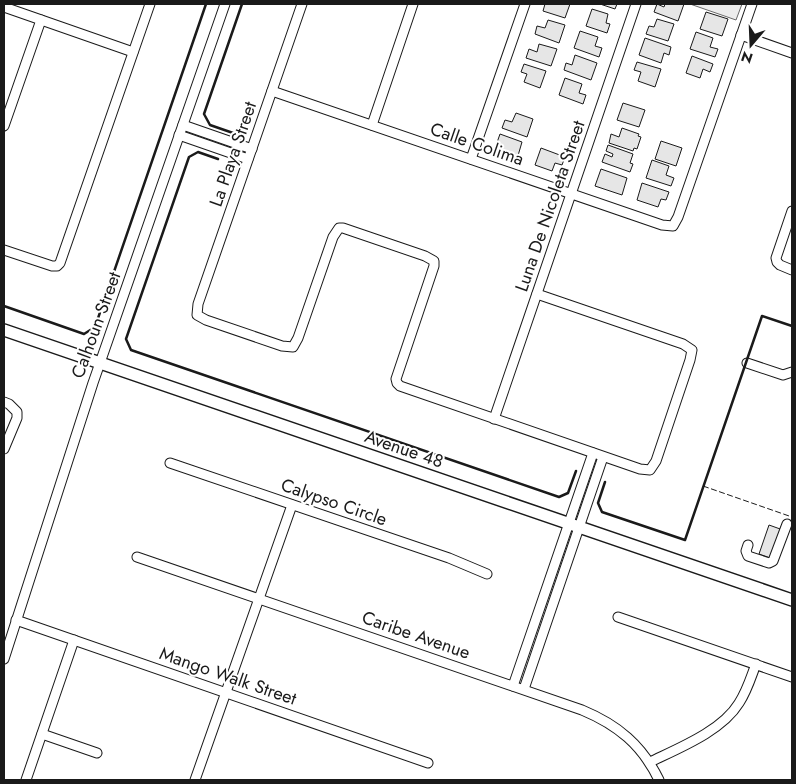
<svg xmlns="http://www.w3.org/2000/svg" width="796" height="784" font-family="Jost,sans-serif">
<rect width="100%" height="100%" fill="#fff"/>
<path fill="#ededed" stroke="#6a6a6a" d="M690,4H742L736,20Z"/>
<g fill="#e6e6e6" stroke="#1a1a1a">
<path d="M545,4H570L565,18L543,11Z"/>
<path d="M600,4H617L615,9Z"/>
<path d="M657,4L664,7L665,4H684L678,21L654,12Z"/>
<path d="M592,9L608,14L606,23L610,24L607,33L586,26Z"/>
<path d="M706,12L728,19L722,36L700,29Z"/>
<path d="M657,19L674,24L668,41L646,34L649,26L654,27Z"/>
<path d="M548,20L565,25L559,43L535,34L537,26L545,28Z"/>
<path d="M580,31L598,37L595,46L602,48L599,57L574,48Z"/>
<path d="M696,32L713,38L710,47L718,49L715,57L690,49Z"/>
<path d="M645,38L671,47L669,55L664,53L661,63L639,55Z"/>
<path d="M539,44L557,49L551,66L526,58L529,49L537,52Z"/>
<path d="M575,55L597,63L591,80L564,70L566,63L572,65Z"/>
<path d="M692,56L713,64L710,72L703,69L700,78L686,73Z"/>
<path d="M637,62L661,69L655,87L638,81L641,72L634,70Z"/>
<path d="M524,64L546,71L540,88L524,82L527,74L521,72Z"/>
<path d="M565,78L582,84L579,93L586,95L583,104L559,95Z"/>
<path d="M623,103L645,110L639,127L617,120Z"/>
<path d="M516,113L533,119L527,137L502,128L505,120L512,122Z"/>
<path d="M622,128L639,134L638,136L641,137L637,149L634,148L633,151L609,143L611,134L619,137Z"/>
<path d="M500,134L522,142L517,159L494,151Z"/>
<path d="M661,141L682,148L676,166L655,159Z"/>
<path d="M608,145L633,154L630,163L633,164L630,172L602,162L605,154L612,157L613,154L606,151Z"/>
<path d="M541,148L565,157L562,165L555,163L552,171L535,165Z"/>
<path d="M652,160L669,166L666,175L674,178L671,186L646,178Z"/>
<path d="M601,169L627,178L622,195L595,186Z"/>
<path d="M642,183L669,192L666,200L661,199L658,207L637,200Z"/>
<path d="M769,525L783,530L773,559L759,554Z"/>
</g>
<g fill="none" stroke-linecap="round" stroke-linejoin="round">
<g stroke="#1a1a1a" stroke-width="11">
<g id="minor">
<path d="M302,4L198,304L197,315L206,320L282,346L293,347L298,338L333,237L339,228H343L425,256L434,261V266L396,379L397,383L400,386L640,469L650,470L656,461L690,360L692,350L683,344L537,294"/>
<path d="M4,7L133,52"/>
<path d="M741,35L792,53"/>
<path d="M272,91L662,225L673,226L678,217L752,4"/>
<path d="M183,125L252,149"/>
<path d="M372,125L413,4"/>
<path d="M4,126L41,20"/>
<path d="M179,135L248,159"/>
<path d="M471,159L525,4"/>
<path d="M792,211L776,258L777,262L780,265L792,270"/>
<path d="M4,250L52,266H57L60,263L150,4"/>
<path d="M747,363L783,375L792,372"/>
<path d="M4,402L9,404L17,412V418L4,449"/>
<path d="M494,419L636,4"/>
<path d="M170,463L449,558L487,574"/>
<path d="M748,545L746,551L748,556L769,563L773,561L787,524"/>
<path d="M137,557L582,710C618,725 642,745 659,780"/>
<path d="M618,617L792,677"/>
<path d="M16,620L428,763"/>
<path d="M4,659L93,383L225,4"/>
<path d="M513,686L593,453"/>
<path d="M524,689L603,457"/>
<path d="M42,734L97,753"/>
<path d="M650,762C679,748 722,731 739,703C747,691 751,677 756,664"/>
<path d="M26,780L74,640"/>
<path d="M195,780L292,505"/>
</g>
</g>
<g stroke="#1a1a1a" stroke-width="14">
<path id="major" d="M4,330L792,600"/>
</g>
<use href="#minor" stroke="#fff" stroke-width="9"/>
<use href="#major" stroke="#fff" stroke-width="11"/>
<path stroke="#1a1a1a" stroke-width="1" stroke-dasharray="6 2.5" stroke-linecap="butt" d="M703,486L792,517"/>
<g stroke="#1a1a1a" stroke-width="2.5">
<path d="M236,134L210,125L204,114L242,4"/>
<path d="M218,159L198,152L189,157L126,339L131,350L559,497L568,493L576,471"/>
<path d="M4,306L84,334L95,327L206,4"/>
<path d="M605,482L598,503L602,512L685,540L762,316L792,326"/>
</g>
</g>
<g text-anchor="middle" stroke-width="4" stroke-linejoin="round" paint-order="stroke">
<g font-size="18" fill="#1a1a1a" stroke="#fff">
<text transform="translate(477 144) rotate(19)" y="6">Calle Colima</text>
<text transform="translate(233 154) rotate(-71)" y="6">La Playa Street</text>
<text transform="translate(550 206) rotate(-71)" y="6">Luna De Nicoleta Street</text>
<text transform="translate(96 325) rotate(-70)" y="6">Calhoun Street</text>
<text transform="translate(404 449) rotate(19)" y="6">Avenue 48</text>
<text transform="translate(334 502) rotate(19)" y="6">Calypso Circle</text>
<text transform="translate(416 635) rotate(19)" y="6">Caribe Avenue</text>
<text transform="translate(228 676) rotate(19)" y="6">Mango Walk Street</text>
</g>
</g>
<rect width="796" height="784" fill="none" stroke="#1a1a1a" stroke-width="10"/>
<g transform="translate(751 45) rotate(199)" stroke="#ffffff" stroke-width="4" paint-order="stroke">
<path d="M0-4L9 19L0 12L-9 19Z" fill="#1a1a1a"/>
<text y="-8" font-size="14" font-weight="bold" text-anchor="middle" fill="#1a1a1a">N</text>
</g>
</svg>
